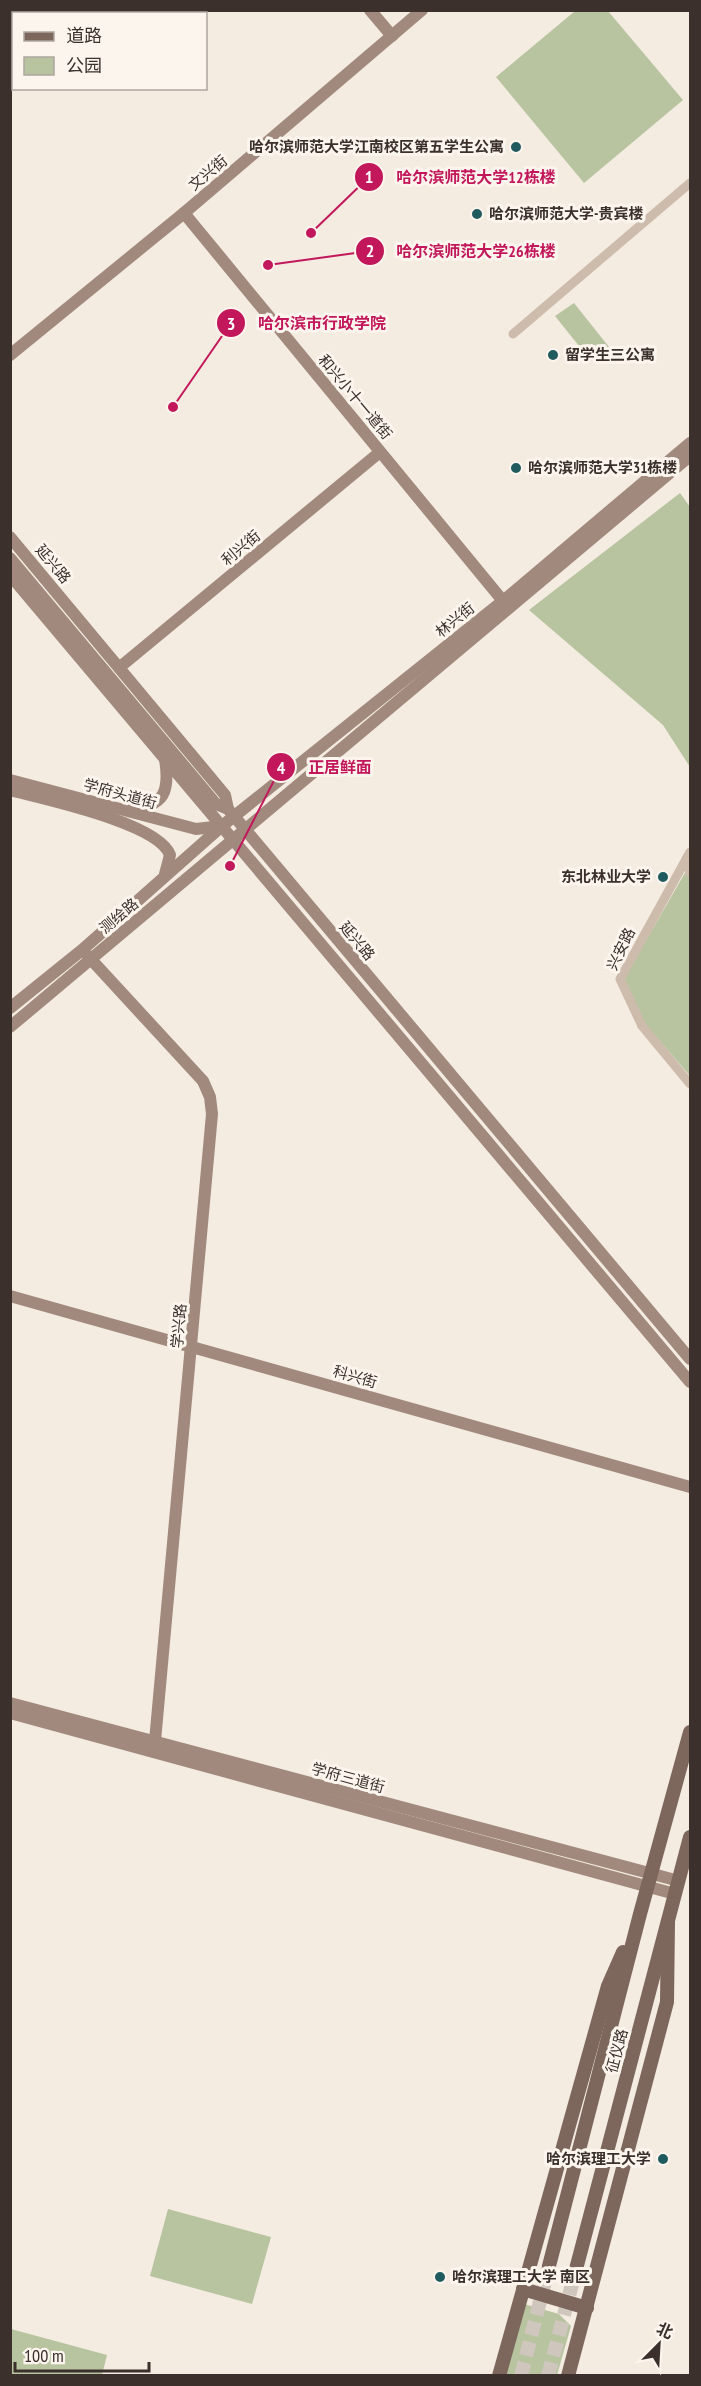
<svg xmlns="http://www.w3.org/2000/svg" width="701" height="2386" font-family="'PT Sans Narrow','Noto Sans SC',sans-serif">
<rect width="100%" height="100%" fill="#f4ebe1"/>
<g fill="#b8c4a0">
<path d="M575,11H608L683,100L584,183L496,77Z"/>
<path d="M574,303L609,347L591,361L555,316Z"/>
<path d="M680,493L690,507V767L663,725L529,610Z"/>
<path d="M690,864V1076L646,1025L624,979Z"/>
<path d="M168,2209L271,2237L252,2304L150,2276Z"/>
<path d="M524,2304L559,2314L571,2326L557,2375L504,2376Z"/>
<path d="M11,2329L107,2355L102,2375H11Z"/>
</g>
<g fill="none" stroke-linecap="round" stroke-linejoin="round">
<g stroke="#cfc6bd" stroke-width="14" stroke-dasharray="14 7" stroke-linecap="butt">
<path d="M521,2376L549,2266"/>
<path d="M548,2376L575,2273"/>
</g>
<g stroke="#cdbbac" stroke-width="9">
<path d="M513,334L690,183"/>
<path d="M690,852L620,979L642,1026L690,1084"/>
<path d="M687,857L690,873"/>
</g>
<g stroke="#a18a7d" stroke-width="12">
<path d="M370,10L392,36"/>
<path d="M22,14L25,10"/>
<path d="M10,23L14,20"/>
<path d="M184,213L503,601"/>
<path d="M10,355L184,213L422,10"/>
<path d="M10,537L225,795L228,809L690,1359"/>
<path d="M10,558L216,804L228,809"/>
<path d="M10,575L690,1382"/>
<path d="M120,667L380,452"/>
<path d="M10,780L196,829L222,826"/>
<path d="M10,790C44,799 159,823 170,855L165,874"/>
<path d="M128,808C165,808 170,791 165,759"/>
<path d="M87,955L203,1081L210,1097L212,1114L154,1752"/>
<path d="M10,1008L82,950L222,826L503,601L690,443"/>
<path d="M10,1027L690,456"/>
<path d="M10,1296L690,1487"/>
<path d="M10,1703L679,1881"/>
<path d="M10,1713L675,1894"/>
</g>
<g stroke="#7d675c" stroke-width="14">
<path d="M549,2266L640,1914L690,1732"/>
<path d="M575,2273L690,1837"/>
<path d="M523,2289L587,2308"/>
<path d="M499,2376L608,1986L623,1952"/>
<path d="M568,2376L667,2002L668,1922"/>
</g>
</g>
<g fill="#1f5a5e" stroke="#fbf5ee" stroke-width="2">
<circle cx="516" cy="147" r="6"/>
<circle cx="477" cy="214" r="6"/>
<circle cx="553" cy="355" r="6"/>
<circle cx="516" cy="468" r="6"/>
<circle cx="663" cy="877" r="6"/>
<circle cx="663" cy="2159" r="6"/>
<circle cx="440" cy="2277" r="6"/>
</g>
<g text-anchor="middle" stroke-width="6" stroke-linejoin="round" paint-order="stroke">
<g font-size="15" font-weight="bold" fill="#3b302b" stroke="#fbf5ee" text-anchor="start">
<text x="504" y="152" text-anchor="end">哈尔滨师范大学江南校区第五学生公寓</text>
<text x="489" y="219">哈尔滨师范大学-贵宾楼</text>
<text x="565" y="360">留学生三公寓</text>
<text x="528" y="473">哈尔滨师范大学31栋楼</text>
<text x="651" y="882" text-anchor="end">东北林业大学</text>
<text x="651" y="2164" text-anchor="end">哈尔滨理工大学</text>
<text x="452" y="2282">哈尔滨理工大学 南区</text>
</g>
<g font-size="15" fill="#3b302b" stroke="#fbf5ee">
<text transform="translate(208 173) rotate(-40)" y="5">文兴街</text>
<text transform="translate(355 397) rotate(50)" y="5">和兴小十一道街</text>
<text transform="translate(241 548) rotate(-40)" y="5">利兴街</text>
<text transform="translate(53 564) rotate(50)" y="5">延兴路</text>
<text transform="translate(455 620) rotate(-39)" y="5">林兴街</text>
<text transform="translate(120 794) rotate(15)" y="5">学府头道街</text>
<text transform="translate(119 916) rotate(-40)" y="5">测绘路</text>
<text transform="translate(357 941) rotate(50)" y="5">延兴路</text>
<text transform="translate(621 949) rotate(-64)" y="5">兴安路</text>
<text transform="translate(179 1326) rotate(-85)" y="5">学兴路</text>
<text transform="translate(355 1377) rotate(16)" y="5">科兴街</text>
<text transform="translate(348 1778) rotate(15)" y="5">学府三道街</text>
<text transform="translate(617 2051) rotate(-75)" y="5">征仪路</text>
</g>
</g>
<path fill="none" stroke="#c2185b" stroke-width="2" d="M311 233L369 177M268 265L370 251M173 407L231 323M230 866L281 767"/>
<g fill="#c2185b" stroke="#fbf5ee" stroke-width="2">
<circle cx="311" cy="233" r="6"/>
<circle cx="268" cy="265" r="6"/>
<circle cx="173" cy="407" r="6"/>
<circle cx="230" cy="866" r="6"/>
<circle cx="369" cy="177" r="15"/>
<circle cx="370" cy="251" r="15"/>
<circle cx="231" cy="323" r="15"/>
<circle cx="281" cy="767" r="15"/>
</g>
<g font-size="18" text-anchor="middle" font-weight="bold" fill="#fff">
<text x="369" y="183">1</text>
<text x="370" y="257">2</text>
<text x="231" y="330">3</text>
<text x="281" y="774">4</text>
</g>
<g font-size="16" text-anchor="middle" font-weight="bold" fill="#c2185b" stroke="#fbf5ee" stroke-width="6" stroke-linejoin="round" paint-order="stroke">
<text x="476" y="183">哈尔滨师范大学12栋楼</text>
<text x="476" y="257">哈尔滨师范大学26栋楼</text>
<text x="322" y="329">哈尔滨市行政学院</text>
<text x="340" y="773">正居鲜面</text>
</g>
<rect width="701" height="2386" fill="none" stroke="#3b302b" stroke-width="24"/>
<rect x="12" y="12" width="195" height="78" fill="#fbf5ee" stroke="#aea6a0" stroke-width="1.5"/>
<rect x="24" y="32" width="30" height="9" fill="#7d675c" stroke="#aea6a0" stroke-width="1.5"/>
<text x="66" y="42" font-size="18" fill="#3b302b">道路</text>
<rect x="24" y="57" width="30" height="18" fill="#b8c4a0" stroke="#aea6a0" stroke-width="1.5"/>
<text x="66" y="72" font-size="18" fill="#3b302b">公园</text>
<g transform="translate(659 2344) rotate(24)" stroke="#fbf5ee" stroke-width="4.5" paint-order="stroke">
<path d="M0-4.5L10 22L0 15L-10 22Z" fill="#3b302b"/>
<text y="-9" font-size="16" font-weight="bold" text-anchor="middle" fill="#3b302b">北</text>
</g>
<path d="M15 2362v9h134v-9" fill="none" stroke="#3b302b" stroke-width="3"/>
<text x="24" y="2362" font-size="18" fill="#3b302b" stroke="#fbf5ee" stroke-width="4.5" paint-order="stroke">100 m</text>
</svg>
